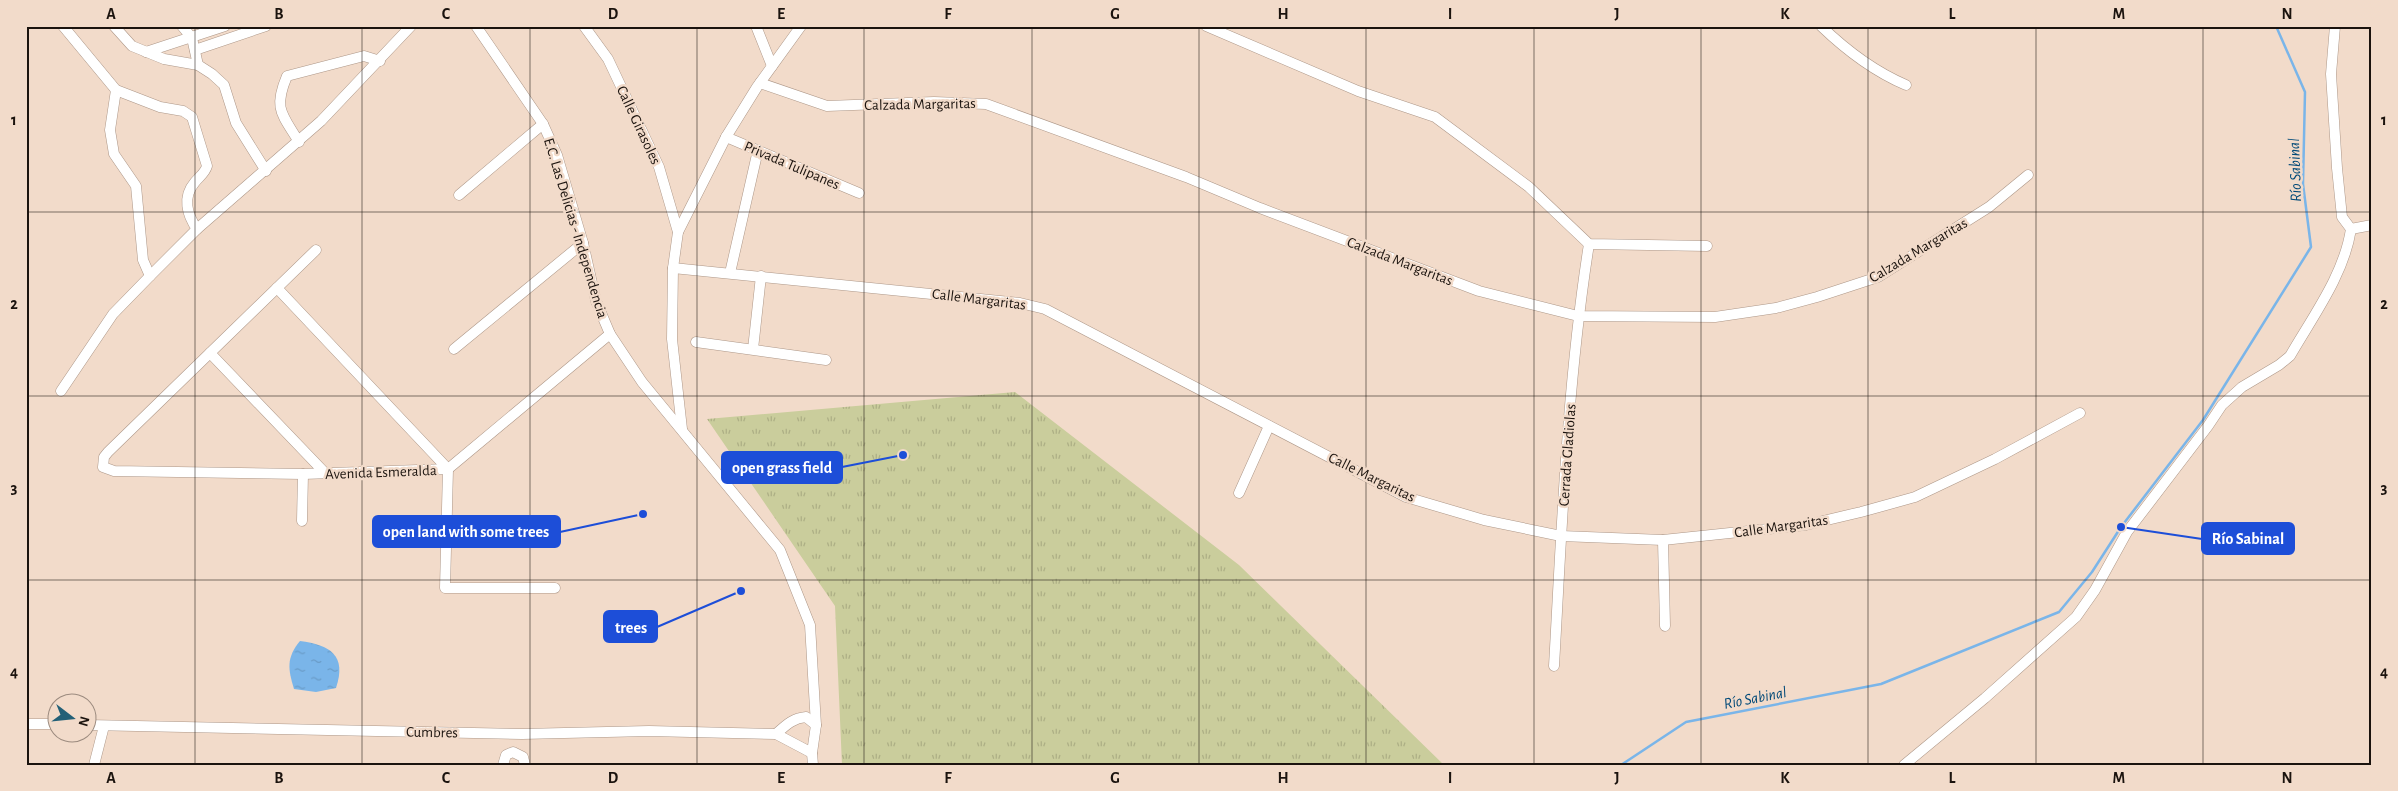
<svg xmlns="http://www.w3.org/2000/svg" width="2398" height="791" font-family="'Alegreya Sans',sans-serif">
<defs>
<pattern id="grass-tufts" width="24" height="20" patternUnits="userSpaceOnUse" patternTransform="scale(1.25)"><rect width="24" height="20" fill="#cacd9c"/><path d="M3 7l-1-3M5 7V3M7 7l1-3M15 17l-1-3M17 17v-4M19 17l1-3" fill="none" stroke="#adaf85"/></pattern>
<pattern id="water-ripples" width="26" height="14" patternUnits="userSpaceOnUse" patternTransform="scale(1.25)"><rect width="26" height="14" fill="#7ab5e9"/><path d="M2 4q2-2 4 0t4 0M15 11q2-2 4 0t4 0" fill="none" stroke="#699bc7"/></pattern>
</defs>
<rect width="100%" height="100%" fill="#f2dbca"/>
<path fill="url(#grass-tufts)" d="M1015,392L1239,565L1444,765H842L835,606L707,419Z"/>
<path fill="url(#water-ripples)" d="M300,641C330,645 347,655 336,688L316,692L294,689C288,669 286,658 300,641Z"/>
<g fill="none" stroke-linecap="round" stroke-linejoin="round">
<path stroke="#7ab5e9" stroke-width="2.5" d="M1621,765L1686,722L1881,684L2059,612L2092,572L2121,527L2203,420L2311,247L2303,184L2305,92L2276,26"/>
<g stroke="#ad9788" stroke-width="11">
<g id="minor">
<path d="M63,26L116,90L160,107L183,111L192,117L207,166C205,173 200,176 195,182C182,197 187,215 197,229"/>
<path d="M114,26L132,46L164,59L198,65L212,74L224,85L236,123L266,171"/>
<path d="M182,26L192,38L198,65"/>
<path d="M476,26L543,124L557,155L583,243L596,301L610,334L642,382L780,550L810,625L816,725L812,753L813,765"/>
<path d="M584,26L608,59L659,167L678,232"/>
<path d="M756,26L772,66"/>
<path d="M1206,26L1358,91L1435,117L1529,187L1589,244L1707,246"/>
<path d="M1821,26C1847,51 1873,71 1906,85"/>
<path d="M195,50L266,26"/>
<path d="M146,52L225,26"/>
<path d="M760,83L827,106L934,102L986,104L1186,177L1260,208L1479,291L1578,316L1715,317L1776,308L1817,297L1878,277L1989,207L2028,175"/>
<path d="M116,90L110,130L114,154L136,186L143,260L150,276"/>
<path d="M726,137L859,193"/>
<path d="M299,142C282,114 273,109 287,76L364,56L380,61"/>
<path d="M459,195L543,124"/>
<path d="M2351,229L2372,225"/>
<path d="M316,250L108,452L104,457L103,467L114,471L303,474L448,469L610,334"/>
<path d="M673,268L1020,303L1045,309L1406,497L1484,520L1561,536L1663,540L1806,525L1861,512L1915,497L1995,459L2080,413"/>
<path d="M730,273L758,150"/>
<path d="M277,288L448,469L445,588H555"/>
<path d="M696,342L826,360"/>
<path d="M454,349L583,243"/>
<path d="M753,349L761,276"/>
<path d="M210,353L326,474"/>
<path d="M61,391L113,314L150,276L197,229L321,121L411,26"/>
<path d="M682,429L672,339L673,268L678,232L726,137L757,87L801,26"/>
<path d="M1239,493L1269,426"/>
<path d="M302,521L303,474"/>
<path d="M1663,540L1665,626"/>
<path d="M1554,666C1562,526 1567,383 1589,244"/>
<path d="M26,724H58"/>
<path d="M88,725L522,734L649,731L776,734L812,753"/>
<path d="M776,734C786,725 793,718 806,717L816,725"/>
<path d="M94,765L104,726"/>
<path d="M503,765L506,755L513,752L523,757L525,765"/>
<path d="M1904,765L1985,698L2076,617L2095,590L2127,532L2208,426L2222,405L2242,387L2279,365L2290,356C2313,316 2344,275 2351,229L2342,217L2337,168L2331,74L2335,26"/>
</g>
</g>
<use href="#minor" stroke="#fff" stroke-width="10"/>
</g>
<path fill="none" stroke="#1b130e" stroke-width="1" stroke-opacity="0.55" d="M195,26V765M362,26V765M530,26V765M697,26V765M864,26V765M1032,26V765M1199,26V765M1366,26V765M1534,26V765M1701,26V765M1868,26V765M2036,26V765M2203,26V765M26,212H2372M26,396H2372M26,580H2372"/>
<g text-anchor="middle" stroke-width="5" stroke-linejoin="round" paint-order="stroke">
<g font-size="15" fill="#1b130e" stroke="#f2dbca">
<text transform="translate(920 104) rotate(-1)" y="5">Calzada Margaritas</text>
<text transform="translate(639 125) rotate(65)" y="5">Calle Girasoles</text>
<text transform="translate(792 165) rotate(23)" y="5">Privada Tulipanes</text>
<text transform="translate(576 228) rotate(73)" y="5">E.C. Las Delicias - Independencia</text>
<text transform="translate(1918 250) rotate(-31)" y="5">Calzada Margaritas</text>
<text transform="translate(1400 261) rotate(21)" y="5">Calzada Margaritas</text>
<text transform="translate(979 299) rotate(7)" y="5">Calle Margaritas</text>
<text transform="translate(1567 455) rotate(-86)" y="5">Cerrada Gladiolas</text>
<text transform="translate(381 472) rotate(-2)" y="5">Avenida Esmeralda</text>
<text transform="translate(1372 477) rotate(26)" y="5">Calle Margaritas</text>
<text transform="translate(1781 526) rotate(-8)" y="5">Calle Margaritas</text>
<text transform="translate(432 732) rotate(1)" y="5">Cumbres</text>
</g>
<g font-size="16" font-style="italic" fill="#004978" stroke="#f2dbca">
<text transform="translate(2294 170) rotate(-92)" y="6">Río Sabinal</text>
<text transform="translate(1755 697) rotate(-11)" y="6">Río Sabinal</text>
</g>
</g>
<path fill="none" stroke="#1d4ed8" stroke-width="2" d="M903 455L842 467M643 514L560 532M2121 527L2202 539M741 591L657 627"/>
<g fill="#1d4ed8" stroke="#f2dbca" stroke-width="2">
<circle cx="903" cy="455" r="5"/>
<circle cx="643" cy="514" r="5"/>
<circle cx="2121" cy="527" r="5"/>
<circle cx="741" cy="591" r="5"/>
</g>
<g fill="#1d4ed8" stroke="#1d4ed8" stroke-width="2">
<rect x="722" y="452" width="120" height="31" rx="5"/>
<rect x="373" y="516" width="187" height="31" rx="5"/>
<rect x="2202" y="523" width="92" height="31" rx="5"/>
<rect x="604" y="611" width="53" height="31" rx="5"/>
</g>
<g font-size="16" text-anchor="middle" font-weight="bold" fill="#fff">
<text x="782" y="473">open grass field</text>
<text x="466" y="537">open land with some trees</text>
<text x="2248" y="544">Río Sabinal</text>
<text x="631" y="633">trees</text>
</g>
<rect width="2398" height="791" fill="none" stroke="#f2dbca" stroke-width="55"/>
<g transform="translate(72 718) rotate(106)"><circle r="24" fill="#f2dbca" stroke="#9c8b7f"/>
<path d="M0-4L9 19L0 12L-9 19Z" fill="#236077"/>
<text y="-8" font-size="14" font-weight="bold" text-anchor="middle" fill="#1b130e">N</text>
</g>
<rect x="28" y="28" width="2342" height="736" fill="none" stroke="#1b130e" stroke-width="2"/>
<g font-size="16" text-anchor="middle" font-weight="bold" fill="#1b130e">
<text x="111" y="19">A</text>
<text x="279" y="19">B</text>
<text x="446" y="19">C</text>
<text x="613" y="19">D</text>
<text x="781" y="19">E</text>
<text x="948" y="19">F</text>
<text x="1115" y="19">G</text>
<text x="1283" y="19">H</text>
<text x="1450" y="19">I</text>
<text x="1617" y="19">J</text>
<text x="1785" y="19">K</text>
<text x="1952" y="19">L</text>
<text x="2119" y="19">M</text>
<text x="2287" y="19">N</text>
<text x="14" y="125">1</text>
<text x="2384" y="125">1</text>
<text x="14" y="309">2</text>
<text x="2384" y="309">2</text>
<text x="14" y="493">3</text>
<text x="2384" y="493">3</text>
<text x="14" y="677">4</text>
<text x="2384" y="677">4</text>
<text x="111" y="783">A</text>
<text x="279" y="783">B</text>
<text x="446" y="783">C</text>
<text x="613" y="783">D</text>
<text x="781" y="783">E</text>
<text x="948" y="783">F</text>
<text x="1115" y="783">G</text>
<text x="1283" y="783">H</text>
<text x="1450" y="783">I</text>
<text x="1617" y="783">J</text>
<text x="1785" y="783">K</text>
<text x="1952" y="783">L</text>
<text x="2119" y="783">M</text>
<text x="2287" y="783">N</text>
</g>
</svg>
